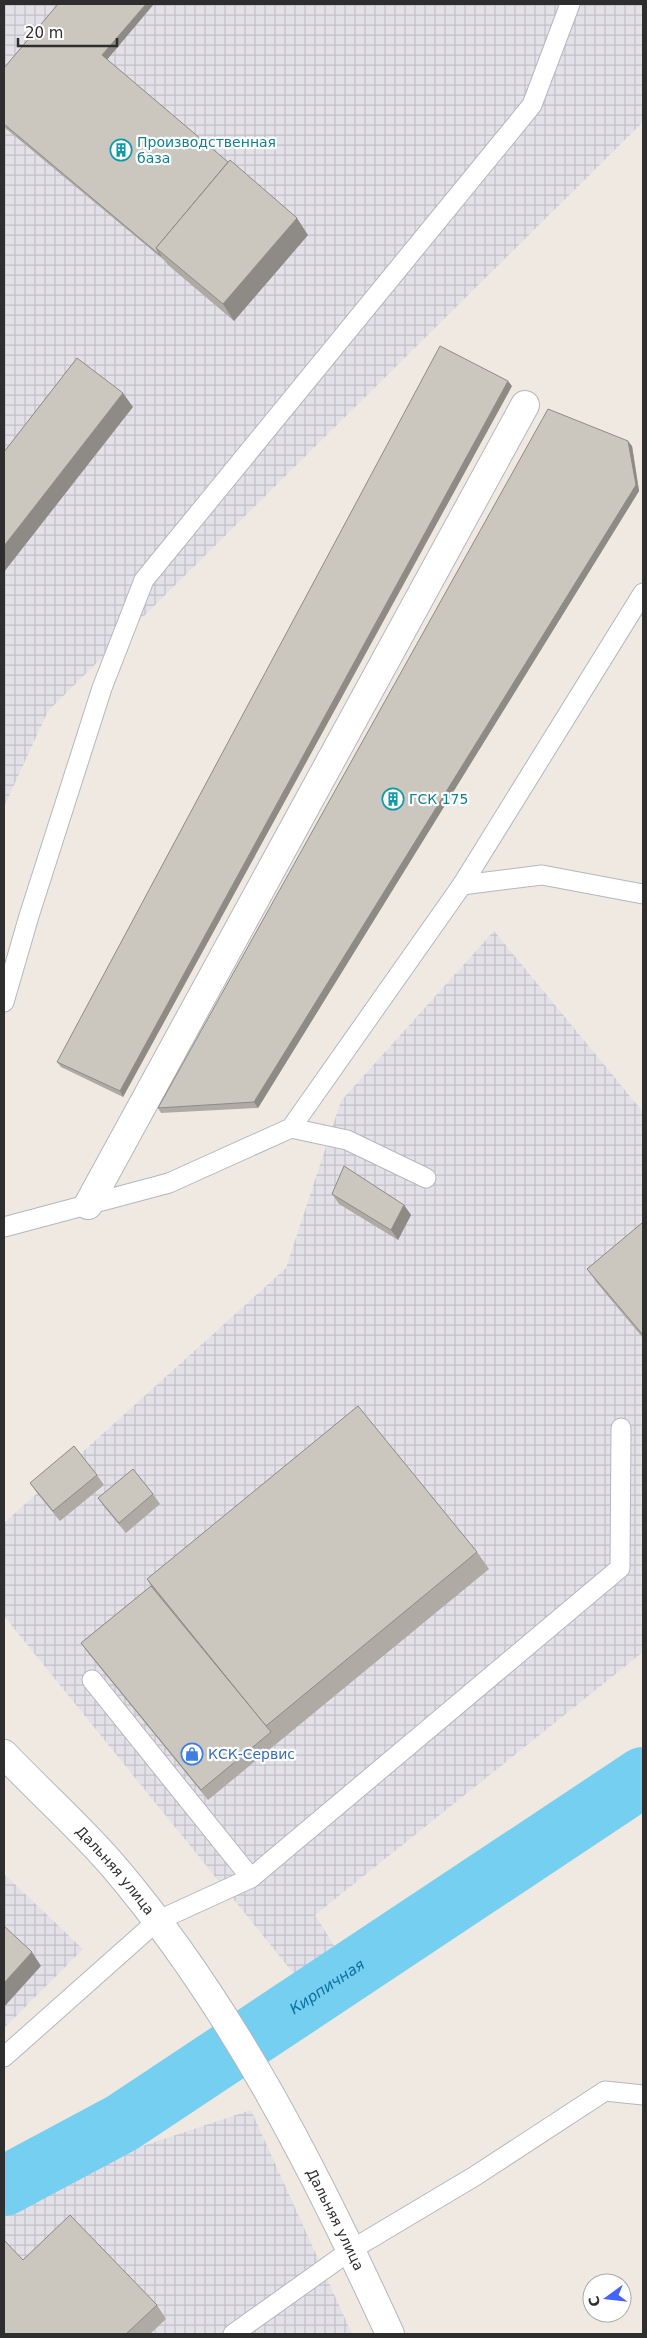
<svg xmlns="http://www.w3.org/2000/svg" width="647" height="2338" font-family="'DejaVu Sans',sans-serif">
<defs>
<pattern id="industrial-grid" width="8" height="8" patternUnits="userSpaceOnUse" patternTransform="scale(1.25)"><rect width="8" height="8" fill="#e3e1e8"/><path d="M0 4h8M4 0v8" fill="none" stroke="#c3c1c7"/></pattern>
</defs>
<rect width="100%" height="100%" fill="#efe9e1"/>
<g fill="url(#industrial-grid)">
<path d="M4,4H643V122L48,711L4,807Z"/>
<path d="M494,931L643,1112V1652L315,1915L335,1947L294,1974L4,1616V1523L286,1268L341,1101Z"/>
<path d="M4,1874L83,1949L4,2028Z"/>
<path d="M251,2110L352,2334H4V2198L22,2186Z"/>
</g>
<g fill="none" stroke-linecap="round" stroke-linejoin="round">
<path stroke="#75cff0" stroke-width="60" id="s1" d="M4,2186L122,2123L643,1777"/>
<g stroke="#b4b7c1" stroke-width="21">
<g id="lane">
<path d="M462,885L542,875L643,894"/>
<path d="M4,1002L29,916L102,688L144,580L532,105L570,4"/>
<path d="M291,1128L347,1140L426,1178"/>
<path d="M4,1227L169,1183L291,1128L462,885L643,593"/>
<path d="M251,1878L620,1568L621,1428"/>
<path d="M4,2057L157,1921L251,1878L92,1680"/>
<path d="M233,2334L351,2250L475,2176L605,2091L643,2095"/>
</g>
</g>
<g stroke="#b4b7c1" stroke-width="30">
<path id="street" d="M88,1205L525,405"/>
</g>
<g stroke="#b4b7c1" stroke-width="30">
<g id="secondary">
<path id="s2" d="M4,1754C40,1792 81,1828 115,1868C232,2006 315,2170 390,2334"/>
</g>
</g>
<use href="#lane" stroke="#fff" stroke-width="19"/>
<use href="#street" stroke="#fff" stroke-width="28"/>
<use href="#secondary" stroke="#fff" stroke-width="28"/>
</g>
<g fill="#afaba4">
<path d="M4,68L308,235L234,321L168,265L165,261L4,127Z"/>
<path d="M512,386L123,1097L61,1067L57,1062Z"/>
<path d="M632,446L639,491L258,1108L161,1113L158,1108Z"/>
<path d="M332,1194L404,1205L411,1215L398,1240L339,1204Z"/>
<path d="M643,1225V1338L597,1283L587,1269Z"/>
<path d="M97,1475L104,1485L60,1521L37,1493L30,1483Z"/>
<path d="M153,1494L160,1504L126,1533L105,1508L98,1498Z"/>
<path d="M477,1552L489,1569L208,1800L88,1653L81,1643L151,1586L147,1579Z"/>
<path d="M23,2260L157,2305L166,2319L150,2334H4Z"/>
</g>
<g fill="#8e8b86">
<path d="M146,4H154L106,61L102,55Z"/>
<path d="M297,218L308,235L234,321L223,304Z"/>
<path d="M508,381L512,386L123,1097L120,1091Z"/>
<path d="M123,393L133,407L4,572V546Z"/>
<path d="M628,441L632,446L639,491L258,1108L254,1102Z"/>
<path d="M404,1205L411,1215L398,1240L391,1230Z"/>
<path d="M32,1952L41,1966L4,2007V1983Z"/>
</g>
<g fill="#cbc7bf" stroke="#8e8b86">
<path d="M58,4H146L102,55L228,162L156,248L161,256L4,124V68Z"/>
<path d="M230,160L297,218L223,304L156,248Z"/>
<path d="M440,346L508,381L120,1091L57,1062Z"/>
<path d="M77,358L123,393L4,546V452Z"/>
<path d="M548,409L628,441L636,485L254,1102L158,1108Z"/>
<path d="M344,1166L404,1205L391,1230L332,1194Z"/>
<path d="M642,1223L643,1225V1335L587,1269Z"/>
<path d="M358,1406L477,1552L266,1726L147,1579Z"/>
<path d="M74,1446L97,1475L53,1511L30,1483Z"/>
<path d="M133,1469L153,1494L119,1523L98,1498Z"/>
<path d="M151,1586L271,1732L201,1790L81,1643Z"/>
<path d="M4,1926L32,1952L4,1983Z"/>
<path d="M70,2215L157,2305L126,2334H4V2240L23,2260Z"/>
</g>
<defs>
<g id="building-ring" transform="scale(1.125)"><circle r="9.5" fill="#fff" stroke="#0f9aa8" stroke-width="1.5"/><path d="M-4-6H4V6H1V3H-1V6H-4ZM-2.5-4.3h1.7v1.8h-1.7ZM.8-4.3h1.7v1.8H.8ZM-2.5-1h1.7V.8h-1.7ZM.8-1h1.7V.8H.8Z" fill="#0f9aa8"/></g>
<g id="shop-ring" transform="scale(1.125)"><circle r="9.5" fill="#fff" stroke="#3f7fe0" stroke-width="1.5"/><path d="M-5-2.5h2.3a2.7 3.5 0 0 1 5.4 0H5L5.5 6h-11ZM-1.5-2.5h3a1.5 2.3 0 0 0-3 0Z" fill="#3f7fe0"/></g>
</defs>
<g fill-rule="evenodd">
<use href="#building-ring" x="121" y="150"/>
<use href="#building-ring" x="393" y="799"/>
<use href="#shop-ring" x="192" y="1754"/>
</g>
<g text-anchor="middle" stroke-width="4.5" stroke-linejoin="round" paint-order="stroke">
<g font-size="14" fill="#0d838f" stroke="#fff" text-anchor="start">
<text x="137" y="147">Производственная<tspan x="137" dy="16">база</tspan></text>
<text x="409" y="804">ГСК 175</text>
</g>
<g font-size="14" fill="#366cbe" stroke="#fff" text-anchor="start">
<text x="208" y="1759">КСК-Сервис</text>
</g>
<g font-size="14" fill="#2e2e2e" stroke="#fff">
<text dy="5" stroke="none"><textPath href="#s2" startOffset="161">Дальняя улица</textPath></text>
<text dy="5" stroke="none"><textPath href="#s2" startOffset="575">Дальняя улица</textPath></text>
</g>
<g font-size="15" font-style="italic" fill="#0d6fa3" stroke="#fff">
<text dy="5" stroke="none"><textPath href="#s1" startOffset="380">Кирпичная</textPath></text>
</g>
</g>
<rect width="647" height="2338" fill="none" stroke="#2e2e2e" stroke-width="10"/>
<g transform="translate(607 2298) rotate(255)"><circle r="24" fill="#ffffff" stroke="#ababab"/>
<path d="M0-4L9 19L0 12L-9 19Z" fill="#4264fb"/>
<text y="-8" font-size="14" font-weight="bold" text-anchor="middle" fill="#2e2e2e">С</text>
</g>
<path d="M18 38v8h99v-8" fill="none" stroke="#2e2e2e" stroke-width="2.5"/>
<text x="25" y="38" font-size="15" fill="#2e2e2e" stroke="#ffffff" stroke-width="4" paint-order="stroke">20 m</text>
</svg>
